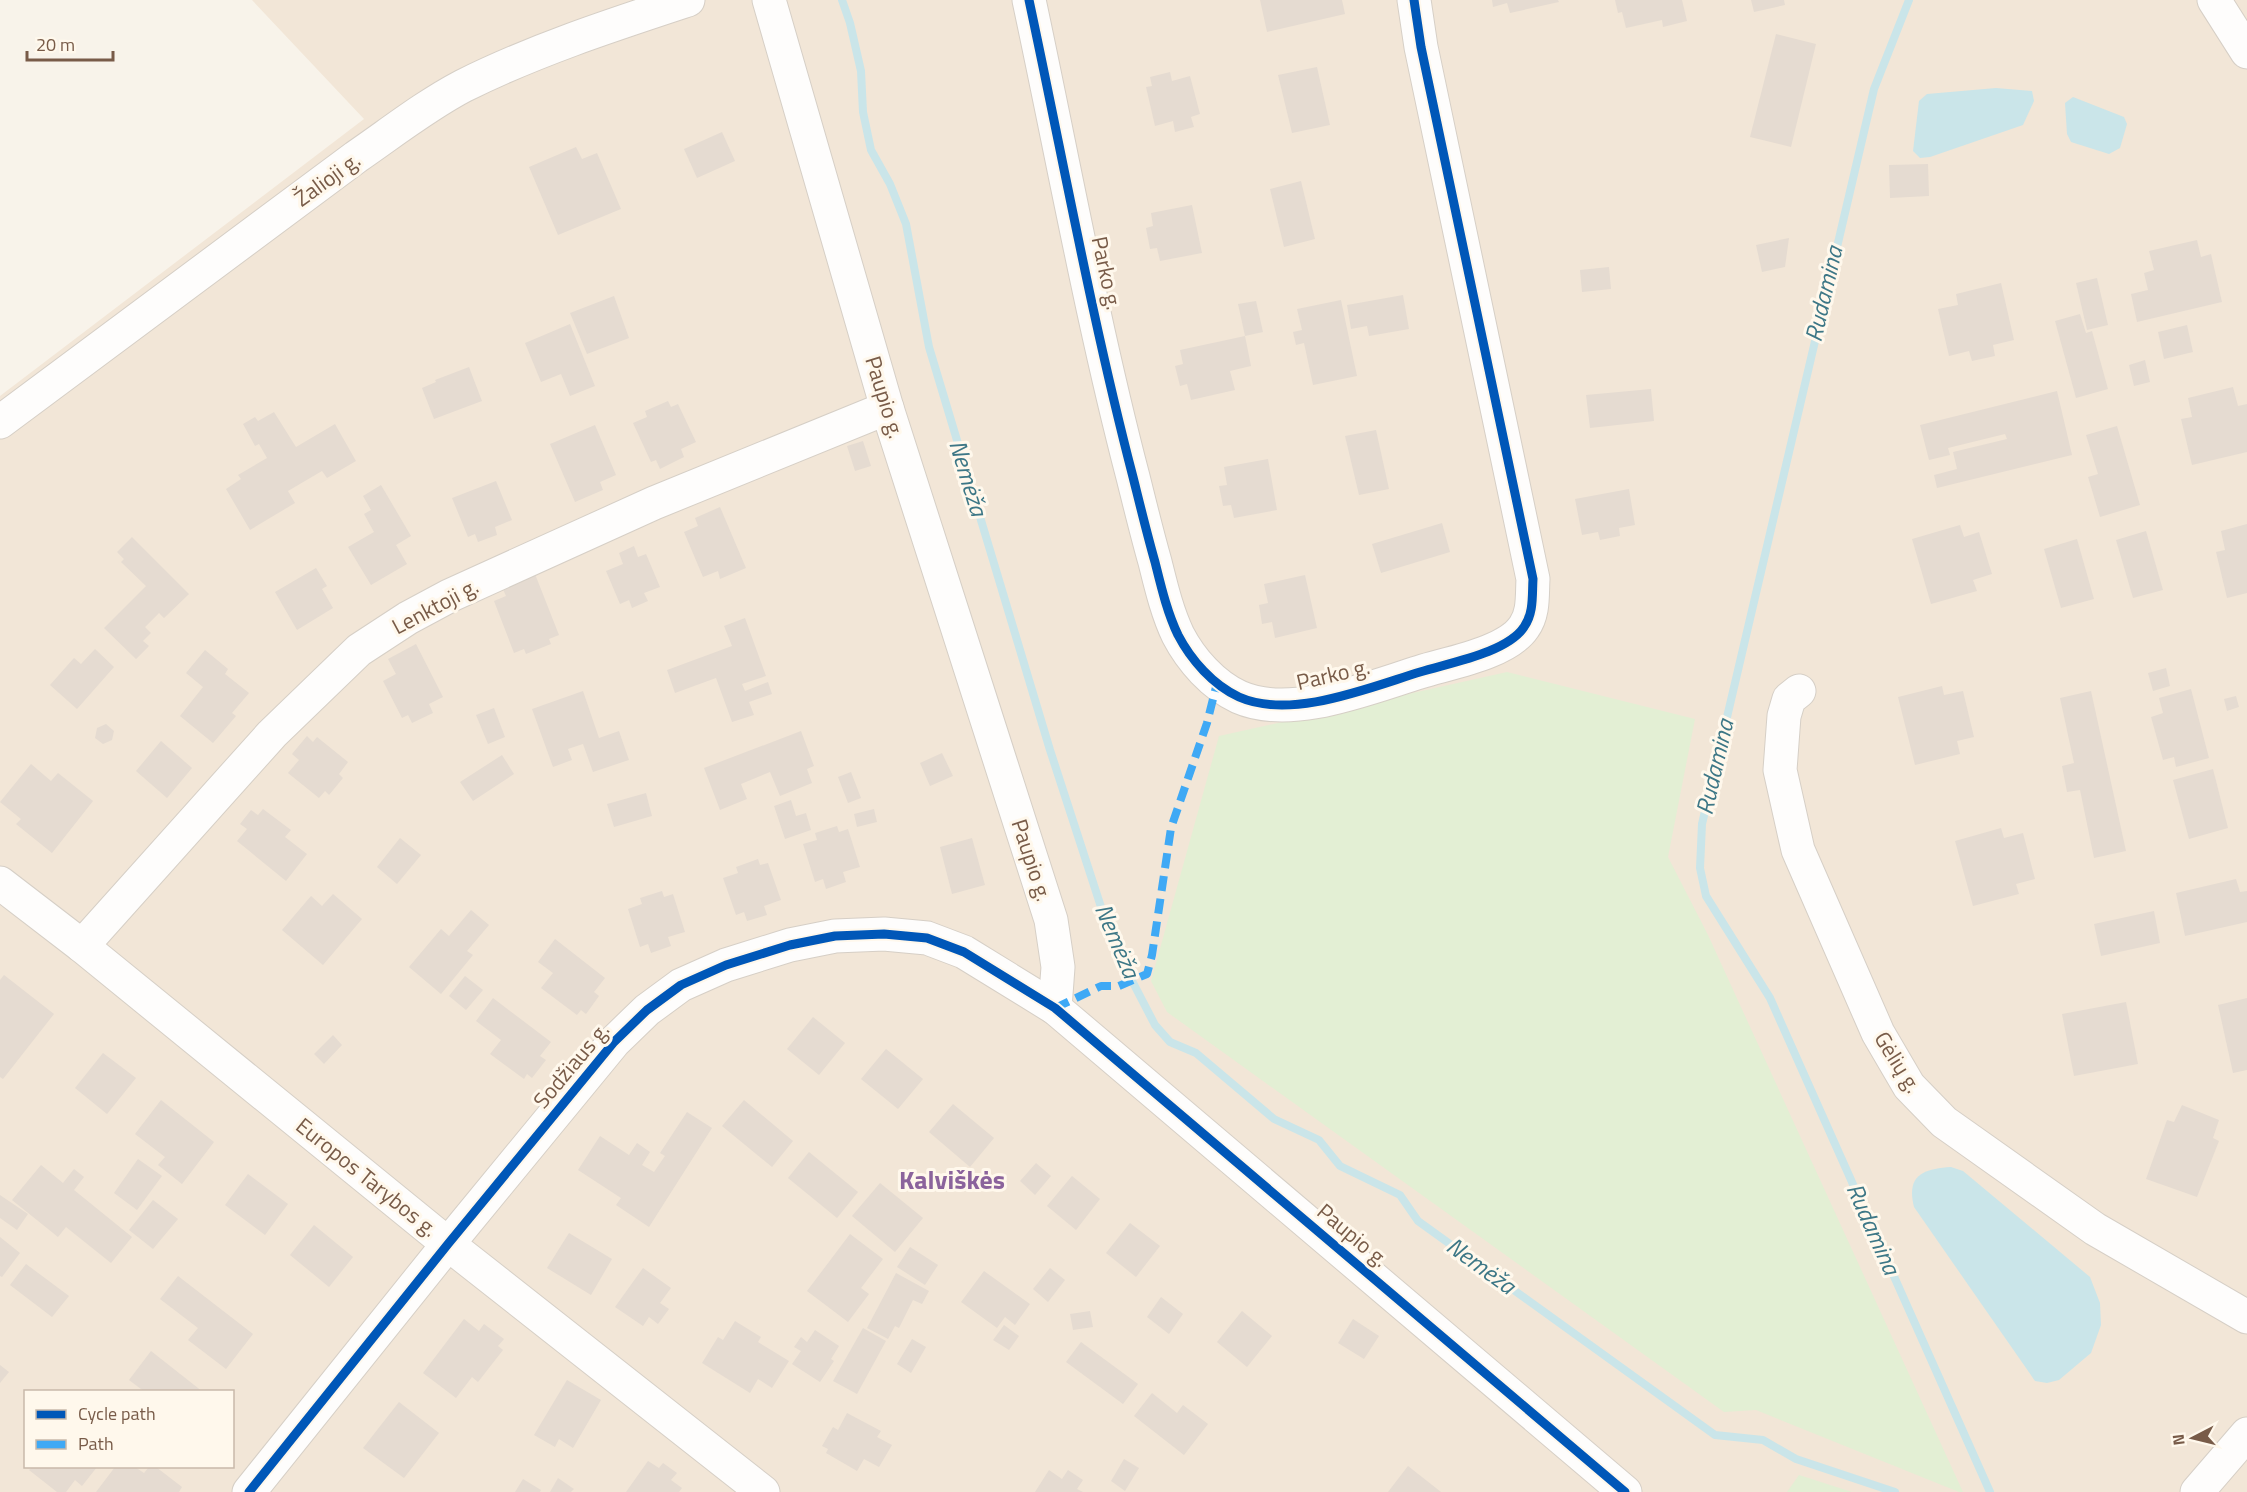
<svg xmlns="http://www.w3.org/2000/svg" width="2247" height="1492" font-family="'Titillium Web',sans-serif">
<rect width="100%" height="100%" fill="#f8f3ea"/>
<path fill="#f2e6d7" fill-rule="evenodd" d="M252,0H2247V1492H0V396L364,119ZM26,1392H232V1466H26Z"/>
<g fill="#e3efd4">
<path d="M1507,672L1695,719L1668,857L1708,935L1963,1492H1959L1756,1410L1724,1412L1167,1012L1151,981L1219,736Z"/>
<path d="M1799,1475L1852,1492H1787Z"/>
</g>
<g fill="#cae5e9">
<path d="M1996,88L2032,91L2034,101L2023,125L1930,157L1920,158L1913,151L1919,101L1927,94Z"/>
<path d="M2073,97L2124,117L2127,124L2120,148L2109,154L2071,142L2067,134L2065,103Z"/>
<path d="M1951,1167L1963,1171L2090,1277L2100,1303L2101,1325L2091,1353L2059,1380L2047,1383L2035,1381L1914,1207C1906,1175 1923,1169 1951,1167Z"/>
</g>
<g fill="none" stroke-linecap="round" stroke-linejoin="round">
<g stroke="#cae5e9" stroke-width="8">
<path d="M842,0L850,23L861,71L863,112L871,150L890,184L906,224L929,347L1050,750L1102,910L1128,973L1155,1025L1170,1042L1196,1053L1274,1119L1319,1140L1340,1166L1400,1195L1418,1221L1715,1435L1763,1440L1796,1459L1895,1492"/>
<path d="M1909,0L1874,89L1702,824L1700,868L1706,896L1770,998L1990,1492"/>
</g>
</g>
<g fill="#e5dbd1">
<path d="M1260,0H1342L1345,14L1267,32Z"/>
<path d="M1492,0H1558L1559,2L1510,13L1507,3L1493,7Z"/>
<path d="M1615,0H1682L1687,21L1663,27L1662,20L1626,28L1622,12L1618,13Z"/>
<path d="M1751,0H1784L1785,5L1754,12Z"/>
<path d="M1776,34L1816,44L1791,147L1750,137Z"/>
<path d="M1317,67L1330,125L1292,133L1278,75Z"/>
<path d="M1170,72L1172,81L1190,76L1200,114L1191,117L1194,127L1175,132L1173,121L1155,126L1146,87L1152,86L1150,77Z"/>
<path d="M722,132L735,161L697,178L684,149Z"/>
<path d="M576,147L582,159L597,153L621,209L558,235L529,167Z"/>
<path d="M1928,164L1929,196L1890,198L1889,165Z"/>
<path d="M1301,181L1315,239L1284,247L1270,189Z"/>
<path d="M1192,205L1202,253L1160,261L1157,248L1150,249L1146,228L1153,226L1151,213Z"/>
<path d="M1789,238L1785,267L1762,272L1756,245Z"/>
<path d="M2197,240L2201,257L2211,254L2222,302L2137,322L2131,294L2148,290L2144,273L2154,270L2149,251Z"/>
<path d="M1609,267L1611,289L1582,292L1580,270Z"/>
<path d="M2097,278L2108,325L2087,330L2076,283Z"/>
<path d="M2001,283L2014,340L1993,345L1995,356L1972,361L1969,351L1949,356L1938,309L1958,305L1956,294Z"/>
<path d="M1403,295L1409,329L1369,336L1367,326L1351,329L1347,305Z"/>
<path d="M614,296L629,338L587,354L570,313Z"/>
<path d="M1341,300L1357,376L1313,385L1304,343L1296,345L1293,332L1302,330L1297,309Z"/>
<path d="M1256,301L1263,332L1245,336L1251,366L1230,371L1235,390L1191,400L1187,384L1180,386L1175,366L1183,364L1180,350L1245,336L1238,304Z"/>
<path d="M2080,314L2086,333L2092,331L2108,389L2076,398L2055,321Z"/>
<path d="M570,324L595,386L570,396L561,374L541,382L525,343Z"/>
<path d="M2187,325L2193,352L2164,359L2158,332Z"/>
<path d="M2145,360L2150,382L2134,386L2129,365Z"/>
<path d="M469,367L482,401L434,419L422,388L436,382L435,380Z"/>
<path d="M2233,387L2238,406L2247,404V452L2192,465L2181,419L2192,417L2188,398Z"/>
<path d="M1651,389L1654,421L1590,428L1586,395Z"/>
<path d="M2057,391L2072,455L1937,488L1934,475L1957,469L1953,452L2007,439L2005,434L1948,448L1950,455L1929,460L1920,425Z"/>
<path d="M668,401L671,407L678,404L696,442L681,449L684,457L660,469L656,460L651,462L633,423L647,417L645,411Z"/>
<path d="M274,412L296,447L335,424L356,461L327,478L322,471L288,491L295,503L250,530L226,489L241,479L238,475L267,458L259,444L255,446L243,424L255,417L258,421Z"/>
<path d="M595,425L616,475L600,482L603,490L575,502L550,444Z"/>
<path d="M2117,426L2140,505L2100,517L2088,477L2098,474L2086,435Z"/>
<path d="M1376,430L1389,489L1359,495L1345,436Z"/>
<path d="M863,441L871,466L855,471L847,446Z"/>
<path d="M1268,459L1277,510L1234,518L1231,505L1223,506L1219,486L1227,485L1224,467Z"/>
<path d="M496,481L512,520L495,527L497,535L478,542L475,534L468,537L452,498Z"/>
<path d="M381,485L411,536L396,545L407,564L371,585L348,547L374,532L364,514L371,510L363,496Z"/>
<path d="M1629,489L1635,525L1619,528L1620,536L1600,540L1598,532L1582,535L1575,499Z"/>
<path d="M720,507L746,568L720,579L718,571L703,577L684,532L698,526L695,518Z"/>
<path d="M1442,523L1450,552L1381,573L1372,544Z"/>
<path d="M2247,524V593L2227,598L2216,552L2225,550L2221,531Z"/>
<path d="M1960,525L1964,537L1979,532L1992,574L1973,580L1977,591L1931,604L1912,539Z"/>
<path d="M2146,531L2163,590L2133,598L2116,540Z"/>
<path d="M132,537L189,594L164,618L159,613L145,627L151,633L143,641L149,646L136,659L104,628L146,586L121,562L124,559L117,552Z"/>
<path d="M2077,539L2094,599L2061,608L2044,549Z"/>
<path d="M634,546L638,557L646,554L660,587L644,593L648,601L632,608L629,600L620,604L606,571L623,564L619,553Z"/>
<path d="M316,568L327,586L322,589L333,608L297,630L275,592Z"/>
<path d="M535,574L559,635L549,639L551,644L526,654L524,649L514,653L494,601L506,596L502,587Z"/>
<path d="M1305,575L1317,628L1275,638L1272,622L1262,624L1259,605L1268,603L1264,584Z"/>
<path d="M745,618L766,676L742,684L745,691L768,682L772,694L749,702L754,715L732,722L716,678L675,693L667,670L732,646L724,626Z"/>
<path d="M416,644L443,697L429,704L433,713L412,723L408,715L402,718L383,681L396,674L388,659Z"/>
<path d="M95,649L114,667L77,709L50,685L74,658L81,664Z"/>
<path d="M205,650L228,669L225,674L249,693L232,713L236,716L213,743L180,716L203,687L186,673Z"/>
<path d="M2166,668L2170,686L2153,691L2148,673Z"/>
<path d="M1942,686L1944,695L1963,691L1974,737L1957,741L1960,754L1915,765L1898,697Z"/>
<path d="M2191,689L2209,758L2176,767L2174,757L2163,760L2151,717L2163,713L2159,698Z"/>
<path d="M583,691L599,738L619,731L629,760L593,772L583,744L568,749L572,760L553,767L532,709Z"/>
<path d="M2091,691L2126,851L2094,858L2080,790L2067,792L2062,766L2074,763L2060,698Z"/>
<path d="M2236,696L2239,707L2227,711L2224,699Z"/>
<path d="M494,708L505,737L488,744L476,715Z"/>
<path d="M106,724L114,731L112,740L103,744L95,738L97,728Z"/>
<path d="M801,731L814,766L807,769L812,783L780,796L770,772L741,784L747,799L720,810L704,768Z"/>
<path d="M307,736L313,742L317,737L348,762L339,774L343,778L329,795L325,791L319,798L288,773L299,760L292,754Z"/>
<path d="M161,741L192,768L167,798L136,771Z"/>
<path d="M942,753L953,776L930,786L920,763Z"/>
<path d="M502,755L514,774L473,801L460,782Z"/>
<path d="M31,764L51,781L58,773L93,801L52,853L16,824L21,819L0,802Z"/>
<path d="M2213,769L2228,828L2189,839L2173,780Z"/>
<path d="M851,772L861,798L848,803L838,777Z"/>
<path d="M646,793L652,816L614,827L607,804Z"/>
<path d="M791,800L796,816L806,813L811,830L785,839L774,806Z"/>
<path d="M263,809L291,830L285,837L307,854L286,881L237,841L247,829L240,824L251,810L258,815Z"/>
<path d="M874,809L877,822L857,827L854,814Z"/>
<path d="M837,826L839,832L848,829L860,867L843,872L846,882L826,889L823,879L815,882L803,844L817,840L815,833Z"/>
<path d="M2001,828L2004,838L2023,833L2035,879L2016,884L2019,894L1973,906L1955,841Z"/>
<path d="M400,838L421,855L397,884L377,867Z"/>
<path d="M972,838L985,885L952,894L940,847Z"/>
<path d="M758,859L760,865L768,863L781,900L764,906L767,915L747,921L744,912L736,915L723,878L738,873L736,867Z"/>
<path d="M2236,879L2240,892L2247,891V922L2185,936L2176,893Z"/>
<path d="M662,891L664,897L673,894L685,932L668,937L671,946L651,953L648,944L640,947L628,909L642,904L640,898Z"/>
<path d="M333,894L362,919L323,965L282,930L311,896L322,906Z"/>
<path d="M471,910L489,925L467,951L473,955L441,994L409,967L441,929L449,936Z"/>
<path d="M2154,911L2160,943L2101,956L2094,924Z"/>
<path d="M555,939L605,978L594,992L599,996L586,1014L581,1010L577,1015L541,988L553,973L538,962Z"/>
<path d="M4,975L54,1014L3,1079L0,1077V980Z"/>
<path d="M465,976L483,990L466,1010L449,996Z"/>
<path d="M493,998L551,1042L540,1056L546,1060L532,1078L527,1074L524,1079L490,1054L501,1040L476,1021Z"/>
<path d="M2247,998V1070L2233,1073L2218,1005Z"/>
<path d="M2126,1002L2138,1064L2074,1076L2062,1014Z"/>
<path d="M813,1017L845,1043L819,1075L787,1049Z"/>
<path d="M333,1035L342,1045L324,1064L314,1054Z"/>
<path d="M886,1049L923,1079L898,1109L861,1079Z"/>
<path d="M103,1053L136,1078L107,1114L75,1088Z"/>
<path d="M161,1100L214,1142L182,1184L158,1165L165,1157L135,1134Z"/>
<path d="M744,1100L793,1141L772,1167L722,1126Z"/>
<path d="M953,1104L994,1138L970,1167L929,1132Z"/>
<path d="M2182,1105L2219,1120L2213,1138L2219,1141L2197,1197L2146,1179L2167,1120L2174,1122Z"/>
<path d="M687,1112L712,1128L649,1227L616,1205L621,1198L578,1170L600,1136L629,1155L637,1143L650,1152L642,1165L654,1172L665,1156L660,1153Z"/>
<path d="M809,1152L858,1192L837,1218L788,1178Z"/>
<path d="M138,1159L162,1176L137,1210L114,1193Z"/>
<path d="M1036,1163L1051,1176L1035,1195L1020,1181Z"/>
<path d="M41,1165L63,1183L74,1169L84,1177L74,1190L132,1237L111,1263L66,1227L58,1237L12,1200Z"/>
<path d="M248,1174L288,1204L265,1235L225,1205Z"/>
<path d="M1072,1176L1100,1199L1076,1230L1047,1206Z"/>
<path d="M880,1183L923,1218L895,1252L852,1216Z"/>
<path d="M0,1195L28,1214L17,1230L0,1218Z"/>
<path d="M153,1200L178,1219L153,1249L129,1230Z"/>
<path d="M1130,1223L1160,1246L1136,1277L1106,1253Z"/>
<path d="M314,1225L353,1257L329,1287L290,1255Z"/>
<path d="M569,1233L612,1259L591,1295L547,1268Z"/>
<path d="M850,1234L883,1259L861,1288L869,1294L848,1322L807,1291Z"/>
<path d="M0,1237L20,1253L2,1277L0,1276Z"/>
<path d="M910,1247L938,1265L925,1285L897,1267Z"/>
<path d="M26,1264L69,1296L52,1317L10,1285Z"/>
<path d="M643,1268L671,1288L660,1303L669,1309L658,1324L649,1317L643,1326L615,1307Z"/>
<path d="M1050,1268L1065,1280L1048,1302L1033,1289Z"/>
<path d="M984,1271L1030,1304L1015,1325L1005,1317L997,1328L961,1302Z"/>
<path d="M896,1273L929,1291L922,1304L913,1300L899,1328L895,1326L888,1339L867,1328Z"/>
<path d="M178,1276L253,1334L226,1369L188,1340L198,1328L160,1299Z"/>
<path d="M1161,1297L1183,1314L1169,1334L1147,1317Z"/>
<path d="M1090,1311L1093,1327L1073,1330L1070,1314Z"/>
<path d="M1242,1311L1272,1336L1247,1367L1217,1342Z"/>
<path d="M464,1319L479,1331L484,1324L504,1339L498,1346L503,1350L478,1382L472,1377L456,1398L423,1373Z"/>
<path d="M1353,1319L1379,1336L1364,1359L1338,1343Z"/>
<path d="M735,1321L761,1337L758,1342L789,1361L772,1388L758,1379L750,1393L702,1363L718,1337L723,1340Z"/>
<path d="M1004,1325L1019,1336L1009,1350L993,1340Z"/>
<path d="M863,1328L886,1341L857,1394L833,1381Z"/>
<path d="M815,1330L839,1346L831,1359L834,1361L820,1382L792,1364L801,1351L794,1347L801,1337L807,1342Z"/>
<path d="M912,1339L926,1347L911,1373L897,1364Z"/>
<path d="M1081,1342L1138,1384L1123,1404L1066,1362Z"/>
<path d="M151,1351L203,1392H145L129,1380Z"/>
<path d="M0,1365L9,1372L0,1383Z"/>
<path d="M567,1380L601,1400L573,1448L559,1439L555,1447L534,1435Z"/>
<path d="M1152,1393L1177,1413L1183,1405L1208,1424L1184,1455L1134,1416Z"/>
<path d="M399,1402L439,1433L404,1478L363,1448Z"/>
<path d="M847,1413L881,1431L877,1437L892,1445L879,1467L864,1459L857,1471L826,1453L828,1449L822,1446L833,1427L838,1430Z"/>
<path d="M1124,1459L1139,1468L1125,1491L1111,1481Z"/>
<path d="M648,1461L659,1468L663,1463L677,1473L671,1480L682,1488L679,1492H626Z"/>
<path d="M1408,1466L1441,1492H1388Z"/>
<path d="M32,1467H97L82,1486L75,1480L66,1492H57L29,1470Z"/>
<path d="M115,1467H135L144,1473L149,1467H156L182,1487L179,1492H96Z"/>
<path d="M1049,1470L1062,1479L1068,1470L1083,1480L1077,1489L1083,1492H1035Z"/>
<path d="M558,1478L574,1489L571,1492H550Z"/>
<path d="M523,1479L541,1490L540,1492H515Z"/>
</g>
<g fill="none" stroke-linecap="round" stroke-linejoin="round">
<g stroke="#d6cfc6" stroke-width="35">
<g id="minor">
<path d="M769,0L887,408L1051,920L1058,967L1055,1008"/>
<path d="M1029,0C1063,159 1092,320 1133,477C1140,505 1147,534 1155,562C1161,586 1167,612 1178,635C1191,660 1213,685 1239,697C1291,720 1368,688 1420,672C1448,663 1507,653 1524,627C1534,613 1532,595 1533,579L1421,47L1414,0"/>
<path d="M2214,0L2247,52"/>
<path d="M0,422L356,157C391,133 425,106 463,86C535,50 612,25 688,0"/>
<path d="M1799,691L1789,699L1784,716L1780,770L1798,850L1878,1033L1909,1086L1944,1122L2095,1229L2247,1317"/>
<path d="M0,883L82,946L448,1244L763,1492"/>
<path d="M82,946L272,734L359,650L408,618L449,596L654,503L887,408"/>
<path d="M249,1492L448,1244L614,1042L647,1010L681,985L726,965L790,945L835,936L884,934L927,938L964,952L1055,1008L1625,1492"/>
<path d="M2197,1492L2247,1434"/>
</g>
</g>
<use href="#minor" stroke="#fefdfc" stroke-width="33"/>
<path stroke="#3fa9f5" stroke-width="8" stroke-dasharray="15 8" stroke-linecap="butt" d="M1055,1008L1101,986H1119L1147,974L1152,955L1171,828L1207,723L1217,683"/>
<g stroke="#fff8ec" stroke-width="13">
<g id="cycleway">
<path d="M1029,0C1063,159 1092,320 1133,477C1140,505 1147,534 1155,562C1161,586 1167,612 1178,635C1191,660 1213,685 1239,697C1291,720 1368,688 1420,672C1448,663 1507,653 1524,627C1534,613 1532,595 1533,579L1421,47L1414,0"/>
<path d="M249,1492L448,1244L614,1042L647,1010L681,985L726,965L790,945L835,936L884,934L927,938L964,952L1055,1008L1625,1492"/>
</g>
</g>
<use href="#cycleway" stroke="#0057b8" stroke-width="9"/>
</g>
<g text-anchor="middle" stroke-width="6" stroke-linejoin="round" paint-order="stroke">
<g font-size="22" fill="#785b48" stroke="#fff8ec">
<text transform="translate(327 179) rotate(-36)" y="8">Žalioji g.</text>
<text transform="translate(1107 273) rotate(78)" y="8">Parko g.</text>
<text transform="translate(885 397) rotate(73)" y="8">Paupio g.</text>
<text transform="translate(435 606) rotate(-28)" y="8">Lenktoji g.</text>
<text transform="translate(1333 674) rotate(-13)" y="8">Parko g.</text>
<text transform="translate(1032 860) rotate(72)" y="8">Paupio g.</text>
<text transform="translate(1898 1062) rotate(58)" y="8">Gėlių g.</text>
<text transform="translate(571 1065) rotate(-50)" y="8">Sodžiaus g.</text>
<text transform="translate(367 1177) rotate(39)" y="8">Europos Tarybos g.</text>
<text transform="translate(1353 1235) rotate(40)" y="8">Paupio g.</text>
</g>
<g font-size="24" font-style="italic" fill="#3d7786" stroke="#fff8ec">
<text transform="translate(1824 294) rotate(-77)" y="8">Rudamina</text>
<text transform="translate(968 478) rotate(73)" y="8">Nemėža</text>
<text transform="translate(1715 767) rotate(-77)" y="8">Rudamina</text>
<text transform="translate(1117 941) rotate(67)" y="8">Nemėža</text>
<text transform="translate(1873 1229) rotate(66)" y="8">Rudamina</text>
<text transform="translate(1481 1266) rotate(36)" y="8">Nemėža</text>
</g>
<g font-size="26" font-weight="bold" fill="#8b639c" stroke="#fff8ec">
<text x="952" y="1189">Kalviškės</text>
</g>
</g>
<rect x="24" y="1390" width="210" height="78" fill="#fff8ec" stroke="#c9b9aa" stroke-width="1.5"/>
<rect x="36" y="1410" width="30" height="9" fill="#0057b8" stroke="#c9b9aa" stroke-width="1.5"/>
<text x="78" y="1420" font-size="18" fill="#785b48">Cycle path</text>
<rect x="36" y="1440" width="30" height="9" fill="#3fa9f5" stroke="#c9b9aa" stroke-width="1.5"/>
<text x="78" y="1450" font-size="18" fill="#785b48">Path</text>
<g transform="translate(2193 1438) rotate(263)" stroke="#fff8ec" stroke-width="4.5" paint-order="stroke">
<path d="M0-4.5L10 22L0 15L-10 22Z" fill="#785b48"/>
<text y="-9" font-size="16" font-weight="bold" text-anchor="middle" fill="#785b48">N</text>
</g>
<path d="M27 51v9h86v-9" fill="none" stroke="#785b48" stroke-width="3"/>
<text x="36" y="51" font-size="18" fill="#785b48" stroke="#fff8ec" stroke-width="4.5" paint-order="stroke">20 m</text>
</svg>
